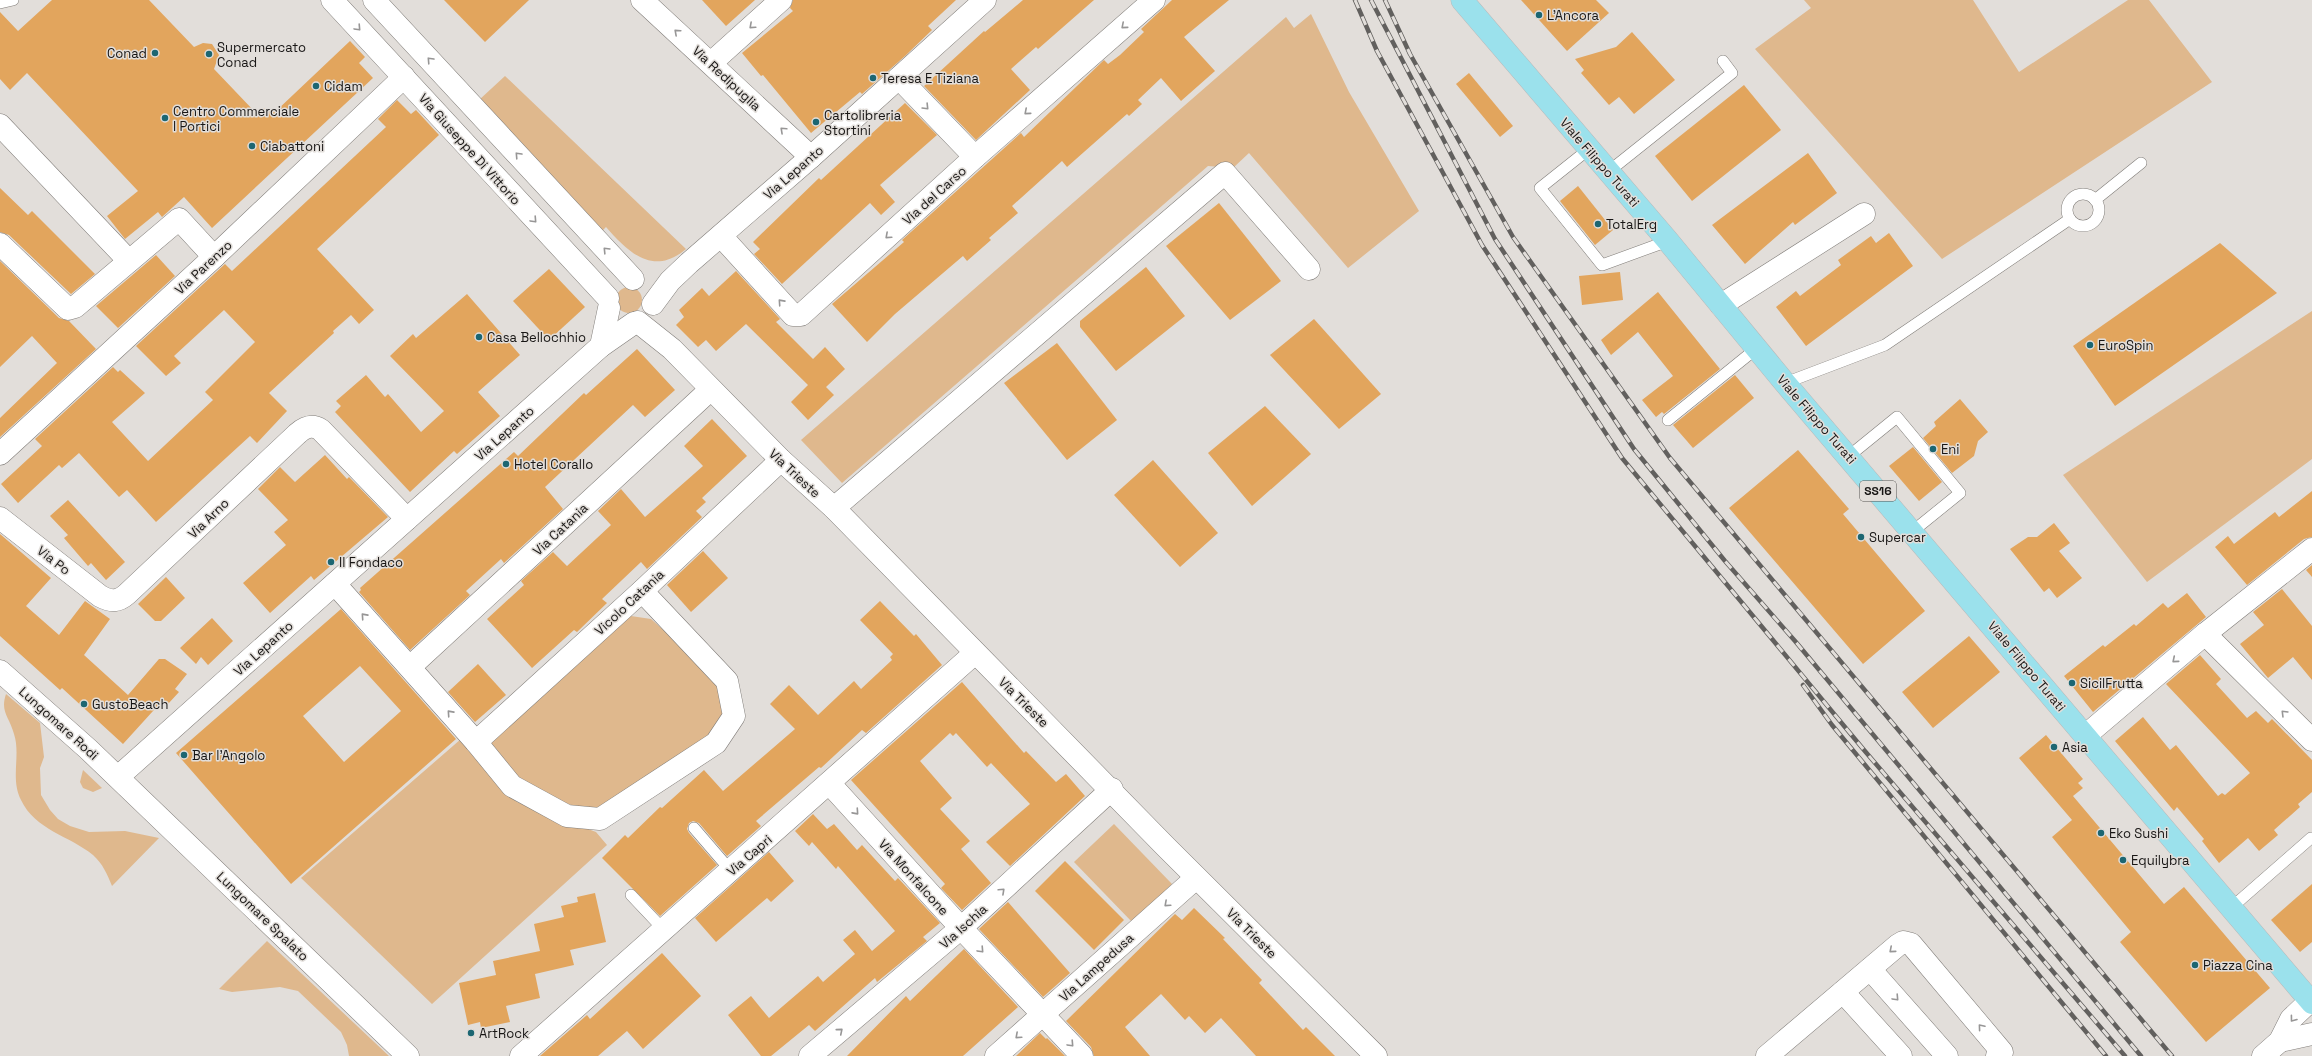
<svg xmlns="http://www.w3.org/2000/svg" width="2312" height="1056" font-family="'Space Grotesk',sans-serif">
<rect width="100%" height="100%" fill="#e2deda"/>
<g fill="#dfb88d">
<path d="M1804,0H1973L2019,72L2128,0H2149L2212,82L1942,259L1755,49L1811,8Z"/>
<path d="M1311,14L1349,92L1419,211L1348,268L1249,153L1233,168L1208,166L842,483L801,440L1286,17L1294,28Z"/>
<path d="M505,76L686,249C653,277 628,252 606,227L600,233L479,100Z"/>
<circle cx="629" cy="300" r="13"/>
<path d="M2312,311V459L2147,582L2063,475Z"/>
<path d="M624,615L651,619L687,651L719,683L725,707L716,734L599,814L535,793L505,771L488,745Z"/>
<path d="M6,694L40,723L44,757L40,768L41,795L50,810L58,819L70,826L89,832L125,831L159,838L112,886C107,874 103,864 93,855C70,836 35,830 21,800C10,779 21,755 14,734C9,716 0,712 6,694Z"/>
<path d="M461,739L517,802L596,832L607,845L432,1004L301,878Z"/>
<path d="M83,770L102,788L93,792L83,788L80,782Z"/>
<path d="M1114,824L1172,884L1133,923L1074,862Z"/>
<path d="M267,941L389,1056H349L347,1045L341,1032L298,991L280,987L232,992L219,989Z"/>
</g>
<g fill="#e2a55d" fill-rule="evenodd">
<path d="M52,0H149L194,47L203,43L212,44L219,55L214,69L255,112L262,108L275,112L350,41L365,57L359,63L373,78L212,228L184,197L162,217L158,212L125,239L107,216L138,191L27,73L10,90L0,79V12L18,31Z"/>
<path d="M444,0H529L485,42Z"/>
<path d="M702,0H755L726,26Z"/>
<path d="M793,0H956L928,26L932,30L905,56L862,94L860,92L811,133L763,75L761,76L742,53L793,11L790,8Z"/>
<path d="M1023,0H1094L1038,49L1036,47L1011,69L1030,90L976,140L924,86L984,31L985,32Z"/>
<path d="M1172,0H1229L1184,37L1215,71L1181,101L1161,78L1138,100L1142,104L1129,116L1127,114L1067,167L1062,161L1012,206L1018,213L989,238L991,240L967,261L963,256L895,314L867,342L832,304L904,242L902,240L1021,133L1024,137L1104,60L1108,64L1120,55L1144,32L1141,29Z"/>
<path d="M1521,0H1596L1609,13L1567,51Z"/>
<path d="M1632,32L1675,80L1634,114L1619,97L1609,105L1581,73L1584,70L1575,59L1616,47Z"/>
<path d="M1469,73L1513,126L1500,137L1456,84Z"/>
<path d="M1744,85L1781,130L1692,201L1655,156Z"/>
<path d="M397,100L411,114L416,110L439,135L317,249L374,310L359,324L351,315L333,331L334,333L269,393L287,411L257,443L250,436L156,522L127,490L119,497L79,453L62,468L59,465L18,503L1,484L42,446L35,439L113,367L118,372L120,370L145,393L112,422L148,461L213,400L205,392L255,342L224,310L174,356L181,363L166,376L136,346L225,264L232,271L386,127L378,119Z"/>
<path d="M905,103L937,135L880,185L895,202L881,215L870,203L782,284L754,254L760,249L753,242L819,178L821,180Z"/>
<path d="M1808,153L1837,193L1795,225L1793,222L1745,264L1712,225Z"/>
<path d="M1578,186L1613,230L1595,245L1560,201Z"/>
<path d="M0,188L28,215L32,211L95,274L71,294L9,235L0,232Z"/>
<path d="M1219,203L1281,281L1230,320L1166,246Z"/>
<path d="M1889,233L1913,266L1806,346L1776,307L1796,291L1800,296L1841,265L1838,260L1871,236L1876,243Z"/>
<path d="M2220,243L2277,293L2115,406L2073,346Z"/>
<path d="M156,255L175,276L118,328L96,306Z"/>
<path d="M0,261L59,318L69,321L96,349L0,437V418L57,363L32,336L0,367Z"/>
<path d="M1146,267L1185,316L1116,371L1080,327V321Z"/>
<path d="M549,269L585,307L549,340L513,301Z"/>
<path d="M736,271L780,319L776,322L813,359L825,347L845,369L826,387L834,395L808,420L791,402L808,385L746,324L716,351L706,340L698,347L676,325L684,317L679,310L702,288L709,296Z"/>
<path d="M1620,272L1623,300L1582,305L1579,276Z"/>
<path d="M1658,292L1720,369L1664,414L1662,412L1656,417L1642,400L1673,376L1638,332L1611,355L1601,340Z"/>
<path d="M467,294L520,355L478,392L500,416L457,454L454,451L410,492L335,412L341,406L336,401L366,375L385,397L388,394L421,432L444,411L390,356L413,334L416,338Z"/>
<path d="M1314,319L1381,394L1339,429L1270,355Z"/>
<path d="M1057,343L1117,420L1067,460L1004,383Z"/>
<path d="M637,349L675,390L645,417L633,405L545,487L563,509L504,563L501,559L466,591L470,595L410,650L359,592L361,590L360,588L514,452L518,456L584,393L586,395Z"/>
<path d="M1735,375L1754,398L1693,448L1673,425Z"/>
<path d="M1960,399L1988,432L1978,441L1974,456L1952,473L1923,438L1936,426L1934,422Z"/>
<path d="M1265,406L1311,454L1252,506L1208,453Z"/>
<path d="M712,419L747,456L702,498L706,502L696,511L702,517L647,569L641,562L602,599L607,603L577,632L574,630L532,668L487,619L524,585L521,581L553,552L567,566L611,525L598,511L621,489L645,517L703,466L684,446Z"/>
<path d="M1913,447L1942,482L1919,501L1889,466Z"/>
<path d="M1798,450L1849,509L1843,514L1925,611L1863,664L1729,508Z"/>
<path d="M325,455L347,479L349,477L388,517L314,580L311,576L270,613L243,583L286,545L274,532L288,520L258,489L280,467L295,482Z"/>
<path d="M1153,460L1218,533L1180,567L1114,495Z"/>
<path d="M2312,491V537L2304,539L2247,585L2215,547L2228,536L2234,544L2275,512L2279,517Z"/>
<path d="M68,500L125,562L106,580L91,563L88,566L64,538L68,535L50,516Z"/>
<path d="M2054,523L2070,543L2059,551L2082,578L2057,598L2049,588L2044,592L2010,549L2028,537H2037Z"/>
<path d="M0,534L51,578L26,606L59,635L85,601L110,619L84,655L128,695L159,659H165L187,674L175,689L179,692L168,704L163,700L123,744L62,688L60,690L0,636Z"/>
<path d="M703,551L728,578L691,612L667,585Z"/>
<path d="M2312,565V577L2306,570Z"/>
<path d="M166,577L185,598L161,621H155L138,604Z"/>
<path d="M2282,589L2312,626V680L2293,657L2268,678L2240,644L2264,625L2253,612Z"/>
<path d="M2187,593L2206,617L2093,712L2064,676L2103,645L2105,647L2134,624L2136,626L2163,603L2168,608Z"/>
<path d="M880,601L914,636L916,634L942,665L866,733L862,730L821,768L819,767L756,821L761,826L727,856L699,823L693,821L689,823L687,829L689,833L717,865L660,916L602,858L625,835L628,838L660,807L662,808L704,770L723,791L795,729L770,704L789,685L818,715L854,681L861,689L892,660L890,657L893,654L860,620Z"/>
<path d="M341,609L456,739L291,884L176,753ZM360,666L401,711L344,762L303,716Z"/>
<path d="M212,618L233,641L208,665L201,657L196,664L180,648Z"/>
<path d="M1969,636L2000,672L1933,728L1902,692Z"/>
<path d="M2200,655L2221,679L2216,684L2247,718L2256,711L2268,723L2272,719L2312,760V792L2298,804L2300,807L2274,830L2278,835L2259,851L2248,838L2219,863L2202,841L2204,839L2177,807L2174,811L2115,741L2143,717L2170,750L2176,745L2218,796L2222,793L2225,795L2250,773L2166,684Z"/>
<path d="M478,664L506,695L475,722L448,692Z"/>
<path d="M962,682L1024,753L1026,751L1056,782L1066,774L1085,796L1010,866L986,842L1030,804L991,763L987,767L956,733L953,736L950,733L920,761L952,798L940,809L970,841L961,849L991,883L962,910L941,888L945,884L851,780Z"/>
<path d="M2046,735L2083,779L2078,783L2083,788L2073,796L2164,904L2184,887L2270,988L2206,1042L2120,942L2131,932L2052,837L2072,820L2019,758Z"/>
<path d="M813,814L827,829L834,824L857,850L862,845L895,881L898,878L940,923L923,937L927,941L877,982L875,978L815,1031L809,1025L771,1056H761L728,1015L751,996L769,1018L818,976L823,982L855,954L843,940L855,930L872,951L895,931L838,866L836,869L812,842L809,846L795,831Z"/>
<path d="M769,852L794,881L771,902L767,898L716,942L695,918Z"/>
<path d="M1065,861L1124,920L1094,950L1035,891Z"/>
<path d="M2312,884V942L2300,952L2271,920Z"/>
<path d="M595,893L606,942L570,950L574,965L535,974L540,998L506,1006L510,1022L481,1028L480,1022L468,1025L459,983L496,975L493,961L540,951L534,924L564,917L561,906L578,902L577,897Z"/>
<path d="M1008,902L1070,973L1043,997L979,929Z"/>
<path d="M1194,908L1225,938L1223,939L1262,980L1259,983L1303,1030L1306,1027L1335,1056H1256L1221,1018L1205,1033L1189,1016L1185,1020L1161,994L1125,1027L1150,1056H1094L1091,1047L1066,1021L1175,914L1182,920Z"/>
<path d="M964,949L1018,1007L963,1056H847L906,996L910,1001Z"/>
<path d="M662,953L701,996L643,1049L627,1031L598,1056H540L587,1015L590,1019Z"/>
<path d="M1040,1033L1046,1039L1047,1038L1065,1056H1016Z"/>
</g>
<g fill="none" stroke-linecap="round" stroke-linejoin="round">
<g stroke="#807d79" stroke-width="12">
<g id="lane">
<path d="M0,3L13,0"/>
<path d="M1589,149L1540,188L1602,265L1668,241"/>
<path d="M1608,172L1732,73L1723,61"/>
<circle cx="2083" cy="210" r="16"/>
<path d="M2095,200L2141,163"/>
<path d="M1785,383L1885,345L2070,219"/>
<path d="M1668,420L1757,348"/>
<path d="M1849,456L1897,417L1960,493L1913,531"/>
<path d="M694,828L731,871"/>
<path d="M631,895L664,930"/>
<path d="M2231,908L2311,838"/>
</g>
</g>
<g stroke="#807d79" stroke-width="23">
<g id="street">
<path d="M642,0L811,157"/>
<path d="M711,63L781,0"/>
<path d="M899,78L975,157"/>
<path d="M0,125L129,261"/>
<path d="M721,236L793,315H801L975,157L1154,0"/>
<path d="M0,244L68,309L75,307L179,219L214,257"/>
<path d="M1721,305L1864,214"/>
<path d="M0,454L214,257L404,77"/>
<path d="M834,508L1225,173L1309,269"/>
<path d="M0,518L100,596C111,602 118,602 127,594L297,434C305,427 312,424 321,430L407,519"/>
<path d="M335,584L476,742L512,786L567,816L600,819L716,743L734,716L727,681L642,591"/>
<path d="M2205,634L2312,740"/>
<path d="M410,667L710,390"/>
<path d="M2085,736L2205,634L2312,549"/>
<path d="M476,742L642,591L781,460"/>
<path d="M830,784L961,928L1082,1056"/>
<path d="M1870,969L1947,1056"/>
<path d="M1843,992L1901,1056"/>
<path d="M2280,1041L2312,1034"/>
<path d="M521,1056L975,653"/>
<path d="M810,1056L961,928L1112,789"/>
<path d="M996,1056L1196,878"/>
<path d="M1767,1056L1898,945L1903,942L1911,944L2002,1052L1997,1056"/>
<path d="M2263,1056L2280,1041L2291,1019L2310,1001"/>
</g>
</g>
<g stroke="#807d79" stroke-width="23">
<g id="secondary">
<path d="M332,0L608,298"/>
<path d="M374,0L633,279"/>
<path d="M653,304L670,281L689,263L811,157L985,0"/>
<path d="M638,322L672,349L781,460L834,508L1166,847L1376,1056"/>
<path d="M601,346L609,308"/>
<path d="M0,671L88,749L408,1056"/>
<path d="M118,777L601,346L634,323"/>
</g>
</g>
<g stroke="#bab9b9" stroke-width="23">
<path id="primary" d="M1462,0L1668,241L1785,383L2312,1003"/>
</g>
<use href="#lane" stroke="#fff" stroke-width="11"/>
<use href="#street" stroke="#fff" stroke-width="22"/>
<use href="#secondary" stroke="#fff" stroke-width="22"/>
<use href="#primary" stroke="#9be1ec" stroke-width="22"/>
<g stroke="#62605e" stroke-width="4.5">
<g id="rail">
<path d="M1355,0L1377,51L1482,245L1622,458L1864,750L2125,1056"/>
<path d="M1371,0L1495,239L1634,449L1725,561L1795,641L2141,1056"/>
<path d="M1385,0L1410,54L1513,237L1670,458L2172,1056"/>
<path d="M1803,685L1832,725L2106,1056"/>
</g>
</g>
<use href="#rail" stroke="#e2deda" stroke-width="3" stroke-dasharray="9" stroke-linecap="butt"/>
</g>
<defs><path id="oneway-chevron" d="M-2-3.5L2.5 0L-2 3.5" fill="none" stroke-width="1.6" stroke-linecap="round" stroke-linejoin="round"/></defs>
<g stroke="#979696">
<use href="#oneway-chevron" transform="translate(752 26) rotate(138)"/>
<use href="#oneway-chevron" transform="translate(1124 26) rotate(139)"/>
<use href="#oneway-chevron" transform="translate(358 28) rotate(47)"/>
<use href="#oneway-chevron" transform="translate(677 32) rotate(-138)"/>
<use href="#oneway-chevron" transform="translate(430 60) rotate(-133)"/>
<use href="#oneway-chevron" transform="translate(926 107) rotate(46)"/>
<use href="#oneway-chevron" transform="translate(1027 112) rotate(139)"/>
<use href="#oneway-chevron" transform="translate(783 130) rotate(-137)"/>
<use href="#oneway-chevron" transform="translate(518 155) rotate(-133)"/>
<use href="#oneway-chevron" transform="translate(534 220) rotate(47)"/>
<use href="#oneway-chevron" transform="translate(888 236) rotate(138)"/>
<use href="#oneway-chevron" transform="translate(606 250) rotate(-134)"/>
<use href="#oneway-chevron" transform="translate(781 302) rotate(-132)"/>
<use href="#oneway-chevron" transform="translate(364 616) rotate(-132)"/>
<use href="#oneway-chevron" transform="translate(2175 660) rotate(140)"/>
<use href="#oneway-chevron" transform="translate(450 713) rotate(-132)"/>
<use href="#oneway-chevron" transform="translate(2284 713) rotate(-135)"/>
<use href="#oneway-chevron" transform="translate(856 812) rotate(48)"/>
<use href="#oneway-chevron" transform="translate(1002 891) rotate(-43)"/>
<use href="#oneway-chevron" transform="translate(1167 904) rotate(138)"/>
<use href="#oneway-chevron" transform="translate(981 950) rotate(47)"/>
<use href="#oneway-chevron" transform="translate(1892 950) rotate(139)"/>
<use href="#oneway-chevron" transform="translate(1896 998) rotate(47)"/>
<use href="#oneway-chevron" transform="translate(2293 1019) rotate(127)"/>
<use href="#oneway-chevron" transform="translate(1981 1027) rotate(-130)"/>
<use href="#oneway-chevron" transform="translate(840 1031) rotate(-40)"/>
<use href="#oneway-chevron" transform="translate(1018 1036) rotate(138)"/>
<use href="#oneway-chevron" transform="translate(1071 1044) rotate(47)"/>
</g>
<g fill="#1c6672" stroke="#e2deda" stroke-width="1.5">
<circle cx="1539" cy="15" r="4"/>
<circle cx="155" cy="53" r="4"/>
<circle cx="209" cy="54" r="4"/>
<circle cx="873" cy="78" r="4"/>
<circle cx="316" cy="86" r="4"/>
<circle cx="165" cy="118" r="4"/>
<circle cx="816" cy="122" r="4"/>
<circle cx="252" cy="146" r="4"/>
<circle cx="1598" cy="224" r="4"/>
<circle cx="479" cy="337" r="4"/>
<circle cx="2090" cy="345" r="4"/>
<circle cx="1933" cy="449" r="4"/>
<circle cx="506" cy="464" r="4"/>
<circle cx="1861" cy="537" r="4"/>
<circle cx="331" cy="562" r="4"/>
<circle cx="2072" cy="683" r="4"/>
<circle cx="84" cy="704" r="4"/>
<circle cx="2054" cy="747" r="4"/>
<circle cx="184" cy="755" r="4"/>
<circle cx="2101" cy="833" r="4"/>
<circle cx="2123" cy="860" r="4"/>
<circle cx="2195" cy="965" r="4"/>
<circle cx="471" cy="1033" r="4"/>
</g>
<g text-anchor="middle" stroke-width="3" stroke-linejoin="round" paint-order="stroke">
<rect fill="#e2deda" stroke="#555250" stroke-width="1" x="1860" y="481" width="36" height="20" rx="3"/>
<g font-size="12" font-weight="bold" fill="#181615">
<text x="1878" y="495">SS16</text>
</g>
<g font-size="13" fill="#181615" stroke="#e2deda" text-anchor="start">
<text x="1547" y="20">L'Ancora</text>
<text x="217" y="52">Supermercato<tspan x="217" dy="15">Conad</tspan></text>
<text x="147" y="58" text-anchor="end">Conad</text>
<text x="881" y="83">Teresa E Tiziana</text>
<text x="324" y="91">Cidam</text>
<text x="173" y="116">Centro Commerciale<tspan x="173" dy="15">I Portici</tspan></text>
<text x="824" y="120">Cartolibreria<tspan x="824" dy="15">Stortini</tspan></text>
<text x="260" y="151">Ciabattoni</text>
<text x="1606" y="229">TotalErg</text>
<text x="487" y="342">Casa Bellochhio</text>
<text x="2098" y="350">EuroSpin</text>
<text x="1941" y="454">Eni</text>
<text x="514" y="469">Hotel Corallo</text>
<text x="1869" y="542">Supercar</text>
<text x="339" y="567">Il Fondaco</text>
<text x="2080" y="688">SicilFrutta</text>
<text x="92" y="709">GustoBeach</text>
<text x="2062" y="752">Asia</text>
<text x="192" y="760">Bar l'Angolo</text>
<text x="2109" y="838">Eko Sushi</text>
<text x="2131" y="865">Equilybra</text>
<text x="2203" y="970">Piazza Cina</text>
<text x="479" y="1038">ArtRock</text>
</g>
<g font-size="13" fill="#181615" stroke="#e2deda">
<text transform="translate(727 78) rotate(43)" y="5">Via Redipuglia</text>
<text transform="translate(470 149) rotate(48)" y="5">Via Giuseppe Di Vittorio</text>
<text transform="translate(1600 162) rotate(49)" y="5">Viale Filippo Turati</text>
<text transform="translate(793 172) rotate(-41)" y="5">Via Lepanto</text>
<text transform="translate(934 195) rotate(-42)" y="5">Via del Carso</text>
<text transform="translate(203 267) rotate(-43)" y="5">Via Parenzo</text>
<text transform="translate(1817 419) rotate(49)" y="5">Viale Filippo Turati</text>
<text transform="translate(504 433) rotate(-42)" y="5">Via Lepanto</text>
<text transform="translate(795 473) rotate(43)" y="5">Via Trieste</text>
<text transform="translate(208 518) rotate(-44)" y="5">Via Arno</text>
<text transform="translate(560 529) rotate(-43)" y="5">Via Catania</text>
<text transform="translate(54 560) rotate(38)" y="5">Via Po</text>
<text transform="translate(629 602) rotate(-43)" y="5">Vicolo Catania</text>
<text transform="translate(263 648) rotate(-42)" y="5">Via Lepanto</text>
<text transform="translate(2027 666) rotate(50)" y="5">Viale Filippo Turati</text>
<text transform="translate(1024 702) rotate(45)" y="5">Via Trieste</text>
<text transform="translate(59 723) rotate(42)" y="5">Lungomare Rodi</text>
<text transform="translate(749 855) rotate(-41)" y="5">Via Capri</text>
<text transform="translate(914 877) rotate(48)" y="5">Via Monfalcone</text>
<text transform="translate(263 916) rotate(44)" y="5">Lungomare Spalato</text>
<text transform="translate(963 926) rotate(-42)" y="5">Via Ischia</text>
<text transform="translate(1252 933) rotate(45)" y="5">Via Trieste</text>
<text transform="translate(1096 967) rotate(-42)" y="5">Via Lampedusa</text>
</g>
</g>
</svg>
